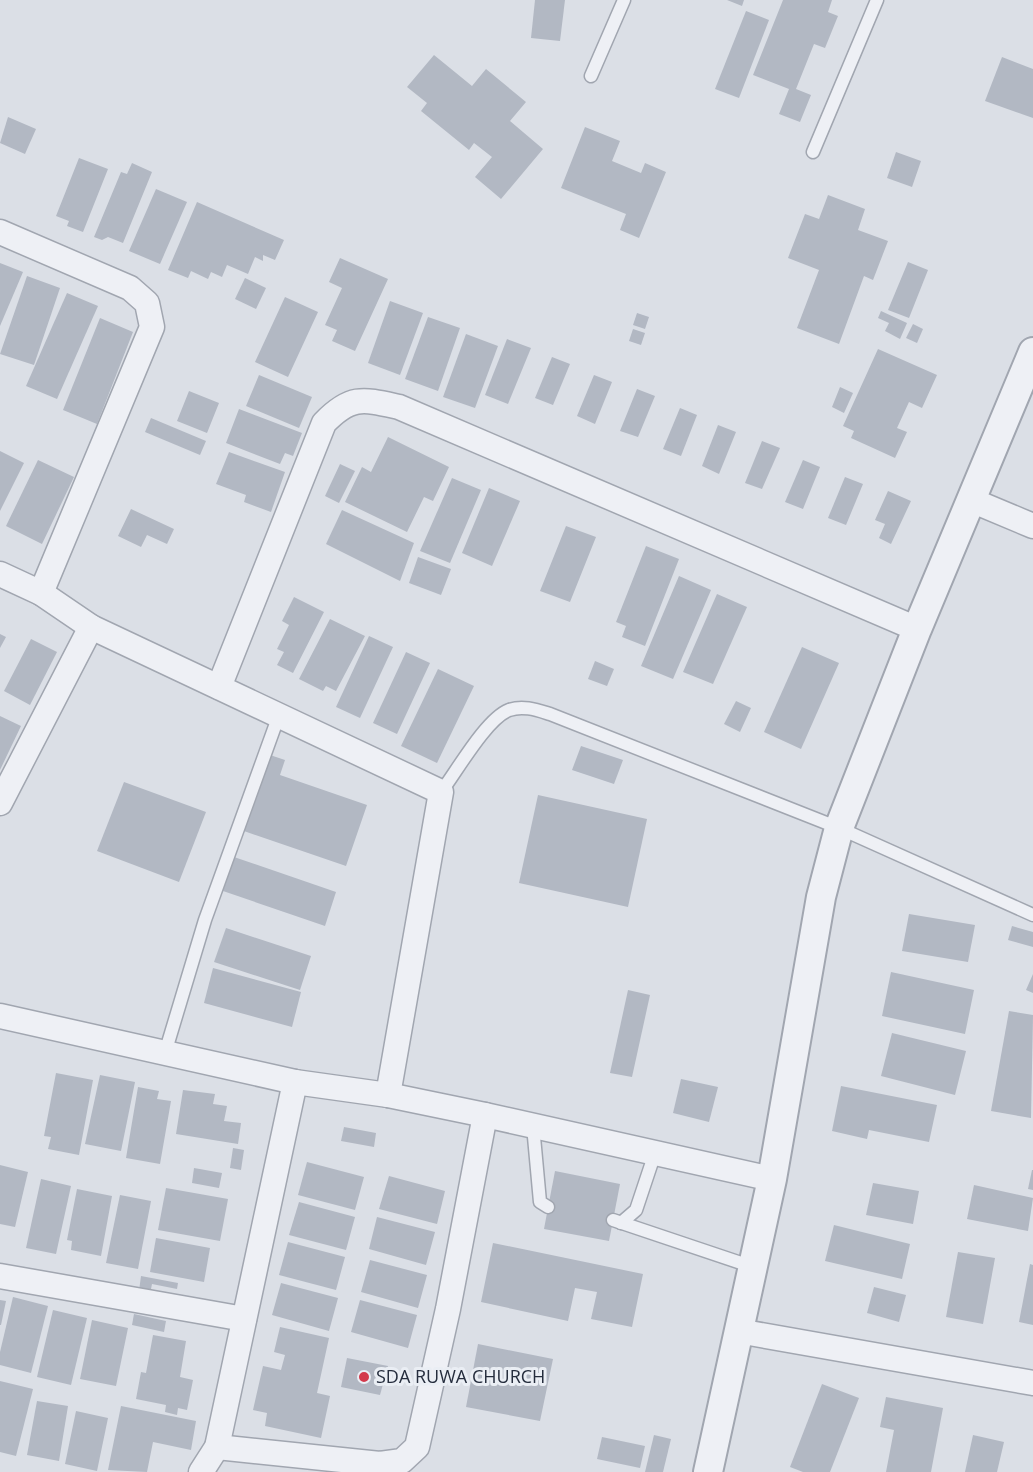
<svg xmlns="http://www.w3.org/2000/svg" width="1033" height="1472" font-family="'Open Sans',sans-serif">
<rect width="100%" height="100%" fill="#dbdfe6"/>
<g fill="#b2b8c3">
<path d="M535,0H565L560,41L531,38Z"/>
<path d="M727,0H744L742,6Z"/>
<path d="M783,0H832L828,12L838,16L825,48L814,44L796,89L811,95L800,122L779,114L789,89L753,75Z"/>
<path d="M746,11L769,20L739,98L715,89Z"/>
<path d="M434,55L472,86L486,69L526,102L510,121L543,149L501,199L475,177L492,157L474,143L469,150L421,111L427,103L407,87Z"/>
<path d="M1002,57L1033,69V118L985,101Z"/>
<path d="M8,117L36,129L25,154L0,143Z"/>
<path d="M585,127L620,141L612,161L641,173L645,163L666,172L639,238L620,230L626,214L561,188Z"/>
<path d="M896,152L921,161L912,187L887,178Z"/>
<path d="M79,158L108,169L83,232L67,226L69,221L56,216Z"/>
<path d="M132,163L152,172L123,243L108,237L102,240L94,237L121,172L127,174Z"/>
<path d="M156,189L187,202L160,264L129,251Z"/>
<path d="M828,195L865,209L858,230L888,241L873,280L864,276L839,344L797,328L819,270L788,258L805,214L819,219Z"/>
<path d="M197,202L284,240L275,260L263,255V261L255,257L248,274L227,265L222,277L211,272L208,279L191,271L188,278L168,270Z"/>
<path d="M340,258L388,279L355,351L332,341L337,330L325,325L342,288L329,282Z"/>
<path d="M908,262L928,270L909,318L888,310Z"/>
<path d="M0,263L23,272L0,326Z"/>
<path d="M27,276L60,288L34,365L0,354Z"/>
<path d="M245,278L266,288L256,309L235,299Z"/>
<path d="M67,293L98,306L57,399L26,386Z"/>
<path d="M285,297L318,312L288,377L255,362Z"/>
<path d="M390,301L423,313L400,375L368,363Z"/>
<path d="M881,311L907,323L900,339L885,331L889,323L878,318Z"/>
<path d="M637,313L649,317L645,329L633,325Z"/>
<path d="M428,317L460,328L438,391L405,379Z"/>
<path d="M100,318L133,332L97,424L63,410Z"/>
<path d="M913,324L923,329L917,343L906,338Z"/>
<path d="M633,329L645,333L641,345L629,341Z"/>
<path d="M466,334L498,346L475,408L443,397Z"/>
<path d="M507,339L531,348L508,404L485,395Z"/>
<path d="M878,349L937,375L922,408L909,402L897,428L907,432L895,458L851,438L854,431L843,426Z"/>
<path d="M552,357L570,364L553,405L535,398Z"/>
<path d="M259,375L312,397L299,428L246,406Z"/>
<path d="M594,375L612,382L595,424L577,416Z"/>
<path d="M840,387L853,393L844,413L832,407Z"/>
<path d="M637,389L655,396L638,437L620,431Z"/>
<path d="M189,391L219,403L207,433L177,421Z"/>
<path d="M680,408L697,415L681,456L663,449Z"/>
<path d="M239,409L302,433L293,456L285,453L280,464L226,443Z"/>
<path d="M151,418L206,441L200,455L145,432Z"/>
<path d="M718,425L736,432L719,474L702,466Z"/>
<path d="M388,437L449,467L433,501L424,497L407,532L345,502L362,467L371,472Z"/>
<path d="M762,441L780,448L762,489L745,483Z"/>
<path d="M0,451L24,463L0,511Z"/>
<path d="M229,452L285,472L271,512L244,502L246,495L216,484Z"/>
<path d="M38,460L74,477L42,544L6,526Z"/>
<path d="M803,460L820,467L803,509L785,502Z"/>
<path d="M340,464L355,471L339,503L325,496Z"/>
<path d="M845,477L863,484L846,525L828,518Z"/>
<path d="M452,478L481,490L450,563L420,551Z"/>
<path d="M489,488L520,501L492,566L462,553Z"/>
<path d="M888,491L911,501L891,544L879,538L885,524L875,520Z"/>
<path d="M131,509L174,529L167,544L147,535L141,547L118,536Z"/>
<path d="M342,510L414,543L400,581L326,544Z"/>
<path d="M566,526L596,537L570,602L540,591Z"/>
<path d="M646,546L679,559L645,646L622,637L626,626L616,622Z"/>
<path d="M418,557L451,569L441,595L409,583Z"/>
<path d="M679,576L711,590L673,679L641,666Z"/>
<path d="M717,594L747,607L713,684L683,672Z"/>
<path d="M294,597L324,612L293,673L277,665L284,652L277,649L289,625L282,621Z"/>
<path d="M330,619L365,636L336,691L326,686L323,691L299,679Z"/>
<path d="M0,634L6,637L0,648Z"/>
<path d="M369,636L393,647L360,718L336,707Z"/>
<path d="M31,639L57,652L30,705L4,691Z"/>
<path d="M802,647L839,663L801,749L764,732Z"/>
<path d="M406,652L430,663L397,734L373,723Z"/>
<path d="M595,661L614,669L607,686L588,679Z"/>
<path d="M438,669L474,686L437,763L401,746Z"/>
<path d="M736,701L751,708L740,732L724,724Z"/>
<path d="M0,716L21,726L0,770Z"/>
<path d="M581,746L623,760L614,784L572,770Z"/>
<path d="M267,754L285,760L280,775L367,805L346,866L241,830Z"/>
<path d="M124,782L206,812L179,882L97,851Z"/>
<path d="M538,795L647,819L628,907L519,883Z"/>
<path d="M234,857L336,892L325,926L223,891Z"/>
<path d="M909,914L975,925L968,962L902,951Z"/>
<path d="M1012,926L1033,932V947L1008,940Z"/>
<path d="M226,928L311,956L300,990L214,962Z"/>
<path d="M213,968L301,992L292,1027L204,1003Z"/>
<path d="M891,972L974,990L965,1034L882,1016Z"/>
<path d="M1033,974V993L1026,990Z"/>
<path d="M628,990L650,995L632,1077L610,1073Z"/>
<path d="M1009,1011L1033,1015L1031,1118L991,1111Z"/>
<path d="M892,1033L966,1051L955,1095L881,1076Z"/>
<path d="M56,1073L93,1080L79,1155L48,1149L51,1137L44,1136Z"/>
<path d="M100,1075L135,1082L121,1151L85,1144Z"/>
<path d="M681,1079L718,1087L709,1122L673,1113Z"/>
<path d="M841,1086L937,1105L929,1142L869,1130L867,1139L832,1131Z"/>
<path d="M138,1087L159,1091L157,1099L171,1101L160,1164L126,1158Z"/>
<path d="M183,1090L215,1094L213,1104L227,1106L224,1121L241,1123L238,1144L176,1134Z"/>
<path d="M344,1127L376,1133L374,1147L341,1141Z"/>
<path d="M233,1148L244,1150L241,1170L230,1168Z"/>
<path d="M307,1162L364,1177L355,1210L298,1195Z"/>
<path d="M0,1165L28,1172L15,1227L0,1224Z"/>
<path d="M194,1168L222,1173L219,1188L192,1183Z"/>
<path d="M1032,1170H1033V1190L1028,1189Z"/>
<path d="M555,1171L620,1184L609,1241L544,1229Z"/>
<path d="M389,1176L445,1191L437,1224L379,1209Z"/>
<path d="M41,1179L71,1186L56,1254L26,1248Z"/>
<path d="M873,1183L919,1191L913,1224L866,1215Z"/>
<path d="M974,1185L1033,1198L1028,1231L967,1219Z"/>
<path d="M166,1188L228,1199L220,1241L158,1230Z"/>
<path d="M77,1189L112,1196L101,1256L71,1250L72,1241L67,1240Z"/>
<path d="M120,1195L151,1201L138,1269L106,1263Z"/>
<path d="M299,1202L355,1217L346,1250L289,1235Z"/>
<path d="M377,1217L435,1232L426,1265L369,1249Z"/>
<path d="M834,1225L910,1244L902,1279L825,1261Z"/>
<path d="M156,1238L210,1248L204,1282L150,1272Z"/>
<path d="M288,1242L345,1257L336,1290L279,1275Z"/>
<path d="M493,1243L643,1274L632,1327L591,1319L597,1292L575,1288L568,1321L481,1302Z"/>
<path d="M958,1252L995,1258L983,1324L946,1317Z"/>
<path d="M370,1260L427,1275L418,1308L361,1292Z"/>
<path d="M1030,1264L1033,1265V1325L1019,1322Z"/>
<path d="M141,1276L178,1283L177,1289L152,1284L150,1294L139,1291Z"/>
<path d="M281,1283L338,1298L329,1331L272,1315Z"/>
<path d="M874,1287L906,1295L899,1322L867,1313Z"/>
<path d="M13,1297L48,1306L31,1373L0,1365V1352Z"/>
<path d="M0,1300L6,1301L1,1325H0Z"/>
<path d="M360,1300L417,1315L408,1348L351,1332Z"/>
<path d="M53,1310L87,1318L71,1385L37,1377Z"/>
<path d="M134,1314L166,1321L164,1332L132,1325Z"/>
<path d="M92,1320L128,1328L116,1386L80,1379Z"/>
<path d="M280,1327L329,1338L317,1393L330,1396L321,1438L265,1426L267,1413L253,1410L263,1366L281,1370L285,1355L274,1352Z"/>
<path d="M153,1335L186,1341L180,1377L193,1380L187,1410L178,1408L177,1415L165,1412L166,1405L136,1399L141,1372L146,1373Z"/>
<path d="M478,1344L553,1359L540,1421L466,1407Z"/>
<path d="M347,1358L388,1366L380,1395L341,1387Z"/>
<path d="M0,1381L33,1389L16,1456L0,1452Z"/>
<path d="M822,1384L859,1398L830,1472H803L790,1467Z"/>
<path d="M886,1397L943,1408L931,1472H886L894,1430L880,1427Z"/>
<path d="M37,1401L68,1406L59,1461L27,1455Z"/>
<path d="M121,1406L196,1421L191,1450L153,1442L147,1472L108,1470Z"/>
<path d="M76,1411L108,1418L97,1471L65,1464Z"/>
<path d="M654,1435L671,1439L663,1472H645Z"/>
<path d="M973,1435L1004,1442L997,1472H965Z"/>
<path d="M602,1437L645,1446L640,1468L597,1459Z"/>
</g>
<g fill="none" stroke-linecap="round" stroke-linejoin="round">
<g stroke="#a1a6b0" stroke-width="15">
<g id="service">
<path d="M591,76L624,0"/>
<path d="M813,152L877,0"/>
<path d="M441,792C457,771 486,719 509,710C523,705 537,710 550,714L839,828L1033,915"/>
<path d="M165,1053L205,920L279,715"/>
<path d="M533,1126L540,1202L548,1207"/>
<path d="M613,1220L753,1267"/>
<path d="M621,1223L636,1210L655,1153"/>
</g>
</g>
<g stroke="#a1a6b0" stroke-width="27">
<g id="minor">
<path d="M0,232L130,288L147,303L152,327L41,593"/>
<path d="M971,500L1033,526"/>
<path d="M0,574L41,593L91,627L441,792L388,1095"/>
<path d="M219,687L324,423C351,395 363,399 399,407L917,629"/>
<path d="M0,803L91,627"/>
<path d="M0,1016L295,1082L388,1095L485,1115L772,1179"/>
<path d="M0,1276L244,1319"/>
<path d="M738,1331L1033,1383"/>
<path d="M217,1447L380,1464L402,1461L417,1447L448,1309L485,1115"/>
<path d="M201,1472L217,1447L295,1082"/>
</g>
</g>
<g stroke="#a1a6b0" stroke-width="32">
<path id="tertiary" d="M708,1472L772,1179L821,897L839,828L917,629L1033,352"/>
</g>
<use href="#service" stroke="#eef0f5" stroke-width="12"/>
<use href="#minor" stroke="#eef0f5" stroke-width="24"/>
<use href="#tertiary" stroke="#eef0f5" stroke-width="28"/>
</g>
<circle fill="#d3394b" stroke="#eaeef4" stroke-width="2" cx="364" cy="1377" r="6"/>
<g text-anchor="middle" stroke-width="6" stroke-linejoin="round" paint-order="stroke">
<g font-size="18" fill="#252d3d" stroke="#eaeef4" text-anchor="start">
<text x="376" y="1383">SDA RUWA CHURCH</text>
</g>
</g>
</svg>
